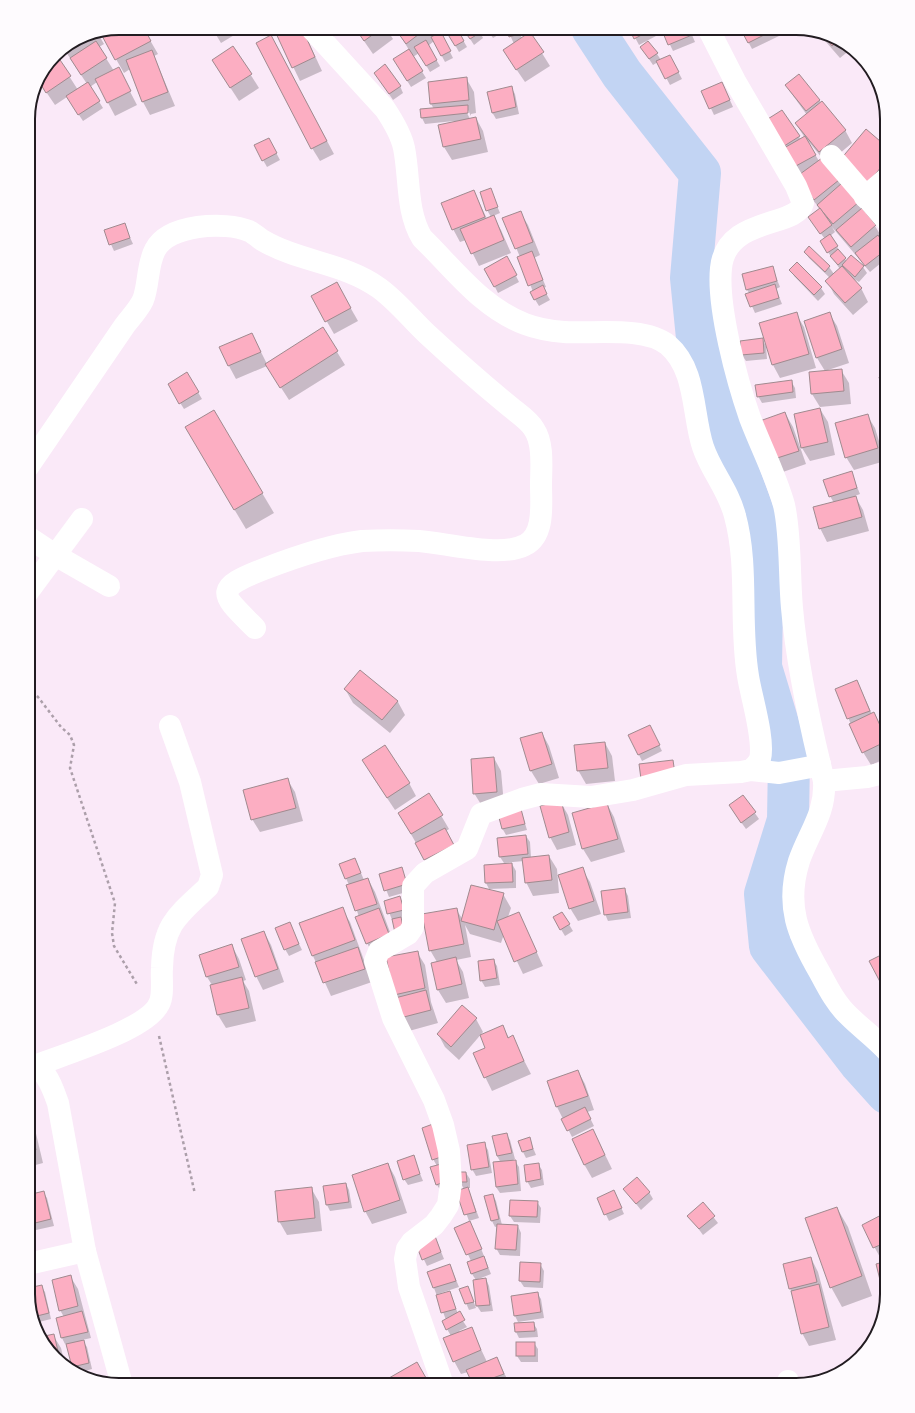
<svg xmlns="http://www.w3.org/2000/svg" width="915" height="1413" font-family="'Roboto Condensed',sans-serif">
<rect width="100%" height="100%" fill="#fae9f8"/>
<g fill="#0003" fill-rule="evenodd">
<path d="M120,28H143L158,54L154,56L175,106L150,115L143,102L130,69L124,73L101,33Z"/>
<path d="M212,28H246L221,43Z"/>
<path d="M277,28H302L322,71L300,81L275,29Z"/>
<path d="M317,28H346L327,41Z"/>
<path d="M355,28H386L393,39L373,54Z"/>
<path d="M400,28H441L444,34L442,36L453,58L445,62L434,41L428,46L440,66L430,72L419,53L413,57L426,78L411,87L398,66L409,50L397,30Z"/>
<path d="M456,28L467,47L459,52L446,29Z"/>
<path d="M463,28L480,32L483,38L474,45Z"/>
<path d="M486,28H501L503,32L493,38Z"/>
<path d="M507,28H518L522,39L530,34L550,66L525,82L512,63L514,44Z"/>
<path d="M527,28H537L529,32Z"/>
<path d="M630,28H651L656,36L639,45Z"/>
<path d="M662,28H689L695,42L673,51Z"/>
<path d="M741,28H775L779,36L752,49Z"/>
<path d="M97,32L104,44L99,47L114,71L124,80L137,105L115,116L97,82L90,87L103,108L83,121L67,97L55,105L38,80L55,54L78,90L87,84L64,49L85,35Z"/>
<path d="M819,34L847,44L851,49L840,58Z"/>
<path d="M233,47L259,88L239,101L213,61Z"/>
<path d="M278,49L334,154L320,161L312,148Z"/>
<path d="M645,53L657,54L661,60L673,62L682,79L670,85L658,62L653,65Z"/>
<path d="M466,78L474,92L476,113L471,114V116L468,110L466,111L470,119L476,118L483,131L488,152L452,160L444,147L439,126L454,123V121L425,124L422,118L434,109L431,104L429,82Z"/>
<path d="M379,79L400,86L403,93L393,100Z"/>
<path d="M786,86L819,100L845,130L852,143L826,165L875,226L883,239L881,241L887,248V258L870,272L832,227L835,232L830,236L847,262L863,267L867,273L859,282L849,276L861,288L868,302L853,315L834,294L827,281L830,278L809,258L805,252L809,248L829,267L834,274L840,269L825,248V239L813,223L820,209L805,190V172L799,173L772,135L799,137L801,140L805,138L796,124L807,115ZM809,142L822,158L819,161L808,143Z"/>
<path d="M511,87L515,94L519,114L496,119L492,112Z"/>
<path d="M725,89L733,107L714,115L703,91Z"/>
<path d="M272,145L280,160L267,167L255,146Z"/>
<path d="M887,148V182L841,160Z"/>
<path d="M490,189L500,213L493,216L501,230L511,253L479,266L466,240L460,242L453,229L474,191L487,219L491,217L487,210Z"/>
<path d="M520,212L528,225L540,255L534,258L546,287L543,288L550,300L539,306L531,293L533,292L520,257L504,219Z"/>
<path d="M124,224L133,244L114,251L105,231Z"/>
<path d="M510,264L519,282L498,293L495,287Z"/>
<path d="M772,267L780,287L776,289L782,304L755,313L747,295L750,294L747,290Z"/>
<path d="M791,270L821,288L825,294L818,301L794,276Z"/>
<path d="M337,284L358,321L334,334L313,297Z"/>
<path d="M829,313L837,326L849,363L825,371L817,358Z"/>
<path d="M796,314L804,327L816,368L780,378L773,365L761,324Z"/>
<path d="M323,329L345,365L289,400L267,366L236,379L229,366L252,334L267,364Z"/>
<path d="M762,339L766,346L767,359L746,361L742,355Z"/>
<path d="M841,370L849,383L851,404L820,407L812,394L810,373Z"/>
<path d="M187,374L202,399L184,409L169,385Z"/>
<path d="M791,381L795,388L796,398L762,403L758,396Z"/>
<path d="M820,409L828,422L835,455L810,461L802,448Z"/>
<path d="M213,411L274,513L246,529L197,447Z"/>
<path d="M785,413L793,427L806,464L780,473L772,460Z"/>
<path d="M867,415L875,428L885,461L854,470L846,457Z"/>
<path d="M851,472L860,494L855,496L863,510L869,531L827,542L820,528L834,503L830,496Z"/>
<path d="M360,671L398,702L405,715L390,733L353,703L345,689Z"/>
<path d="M857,681L872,714L874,713L887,737V758L871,765L863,752L836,690Z"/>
<path d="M542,733L549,746L559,778L539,784L531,771Z"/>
<path d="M653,733L662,751L642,761L639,755Z"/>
<path d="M605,743L612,756L615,781L586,784L578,770Z"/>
<path d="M494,758L501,771L504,805L482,806L474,793Z"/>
<path d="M371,774L409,783L416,796L395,810Z"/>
<path d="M287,779L295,792L303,821L260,832L252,819Z"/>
<path d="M429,795L449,829L446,831L433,873L399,813Z"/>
<path d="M743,796L759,819L746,829L733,811Z"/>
<path d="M560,801L568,815L576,845L557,850L550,837Z"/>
<path d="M607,804L614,817L625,852L591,862L583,849L573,814Z"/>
<path d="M521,810L527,830L506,835L502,828Z"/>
<path d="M28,820L32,827L28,834Z"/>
<path d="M526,836L530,842L531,858L549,856L557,869L559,893L533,896L526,882L524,861L504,863L500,857Z"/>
<path d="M512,864L516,871V888L489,889L486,883Z"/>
<path d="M340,865L358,866L364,880L368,879L375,892L396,948L374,956L367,943L349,885Z"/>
<path d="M401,868L410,891L389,897L380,874Z"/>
<path d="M582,869L590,882L601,914L578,921L570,908Z"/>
<path d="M625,890L628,896L631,918L608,921L605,914Z"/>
<path d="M503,894L511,908L508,917L519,913L543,966L523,974L504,934L501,943L470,934L465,925L471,957L456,960L463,972L469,998L446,1003L438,990L437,962L430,950L456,909L463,920Z"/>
<path d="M400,897L407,916L400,918L404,924L392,920L385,901Z"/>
<path d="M342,909L350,922L372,982L331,996L313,956Z"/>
<path d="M562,913L573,931L565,936L554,918Z"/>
<path d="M289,923L302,950L289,956L285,949Z"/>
<path d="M264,932L271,945L284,982L263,990L256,976Z"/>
<path d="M232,946L239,959L246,980L243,981L249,991L256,1021L226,1028L218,1015L212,985L207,977Z"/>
<path d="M417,952L425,965L431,1002L438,1023L409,1031L395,994Z"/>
<path d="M28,960L33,968L28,977Z"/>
<path d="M493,960L497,966L500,985L485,987L481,980Z"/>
<path d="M476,1019L483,1032L459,1060L445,1047L438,1034Z"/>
<path d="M503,1027L509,1038L512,1037L531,1074L492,1091L474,1054L486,1048Z"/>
<path d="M578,1071L585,1084L594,1110L587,1112L594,1126L572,1137L557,1107L548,1081Z"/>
<path d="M28,1113L33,1121L43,1163L28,1167Z"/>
<path d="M433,1125L446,1162L441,1191L437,1185V1166L433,1159Z"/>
<path d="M593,1130L612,1169L592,1178L584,1164Z"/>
<path d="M506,1134L510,1140L515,1159L509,1162L515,1161L519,1167L521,1191L500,1193L496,1187L501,1163L497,1156Z"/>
<path d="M529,1138L536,1155L526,1158L523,1152Z"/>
<path d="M484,1144L488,1150L492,1173L476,1176L472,1169Z"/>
<path d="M413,1156L423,1181L408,1185L404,1179Z"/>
<path d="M388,1164L395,1177L407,1213L372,1224L365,1211Z"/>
<path d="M538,1164L542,1170L544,1185L531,1188L527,1181Z"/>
<path d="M466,1173L470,1179V1188H468L479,1218L469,1221L458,1191L464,1189L460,1182Z"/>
<path d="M346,1184L349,1190L352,1208L330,1211L327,1205Z"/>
<path d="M311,1188L319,1202L322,1231L287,1235L279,1221Z"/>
<path d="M624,1189L649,1192L653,1199L641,1210Z"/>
<path d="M43,1192L47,1198L54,1226L36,1230L32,1224Z"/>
<path d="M493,1195L496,1201L502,1225L518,1226L521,1233L520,1256L500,1255L496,1248L498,1226L495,1227L492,1221Z"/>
<path d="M598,1198H617L624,1214L609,1221Z"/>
<path d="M537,1202L541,1208L540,1223L514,1222L510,1216Z"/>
<path d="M703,1204L718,1223L703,1235L689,1216Z"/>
<path d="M837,1208L848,1227L872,1296L842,1307L831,1287Z"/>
<path d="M887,1214V1258L882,1261L863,1226Z"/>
<path d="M456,1228H473L491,1274L476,1280L472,1274L471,1261Z"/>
<path d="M438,1244L444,1259L427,1266L417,1245Z"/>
<path d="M811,1258L818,1272L836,1340L809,1346L802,1333L790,1288Z"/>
<path d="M540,1264L544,1271L543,1288L524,1287L520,1281Z"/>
<path d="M450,1265L459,1287L438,1294L439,1296L450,1292L458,1314L467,1327L459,1331L460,1333L471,1328L487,1362L497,1358L510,1385H474L468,1372L461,1374L454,1361L451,1336L443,1322L446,1320L428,1272Z"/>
<path d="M70,1276L78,1289L91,1338L82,1340L87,1347L92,1369L78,1373L73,1367L67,1344H65L62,1338L64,1317L60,1310Z"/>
<path d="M486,1279L489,1286L493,1311L481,1312L477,1306L474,1281Z"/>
<path d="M41,1286L45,1292L51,1319L35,1323L28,1289Z"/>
<path d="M468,1287L476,1308L469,1310L460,1289Z"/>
<path d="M537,1293L541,1299L544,1318L518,1322L515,1316L512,1297Z"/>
<path d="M533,1323L537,1329L538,1337L519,1338L516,1332L515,1324Z"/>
<path d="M53,1335L61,1348L65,1365L41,1338Z"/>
<path d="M534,1343L538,1349V1362H521L517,1356Z"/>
</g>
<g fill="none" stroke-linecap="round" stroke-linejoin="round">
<path stroke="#c2d4f3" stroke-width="42" d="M592,28L622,74L700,173L691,278L697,338L726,438L763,539L761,667L789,760L788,820L765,894L770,946L860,1063L887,1093"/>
</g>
<g fill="#fcaec2" stroke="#a08a8f">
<path d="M120,28H144L151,41L115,60L100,32Z"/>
<path d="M302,28L315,57L292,68L274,29Z"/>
<path d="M355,28H382L364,41Z"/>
<path d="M399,28H427L406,44L396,30Z"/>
<path d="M444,28H457L464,41L455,46Z"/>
<path d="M462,28H478L481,32L470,39Z"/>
<path d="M506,28H517L519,34L509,37Z"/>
<path d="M629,28H652L653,29L634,39Z"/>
<path d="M661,28H689L692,35L668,45Z"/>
<path d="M740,28H776V29L748,43Z"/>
<path d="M441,32L451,51L441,56L431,37Z"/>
<path d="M530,32L544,52L516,70L503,50Z"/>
<path d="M93,33L66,52L64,49L85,35Z"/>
<path d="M271,35L327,141L311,149L256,43Z"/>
<path d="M823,35L838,41L832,46Z"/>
<path d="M426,40L437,60L426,66L414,47Z"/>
<path d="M96,41L107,58L81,75L70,58Z"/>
<path d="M648,41L658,53L649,59L640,47Z"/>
<path d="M233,46L252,74L230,88L212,60Z"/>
<path d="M409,49L423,71L407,81L393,59Z"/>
<path d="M152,50L168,92L142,102L126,60Z"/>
<path d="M56,54L71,76L46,93L38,80Z"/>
<path d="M670,55L679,72L665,79L656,61Z"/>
<path d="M385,64L401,86L389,94L374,73Z"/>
<path d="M119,67L131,91L107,103L95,79Z"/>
<path d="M799,74L820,100L806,111L785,85Z"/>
<path d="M467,77L469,100L430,104L428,82Z"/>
<path d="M88,82L100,101L78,115L66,96Z"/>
<path d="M722,82L730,100L709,109L701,91Z"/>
<path d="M512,86L516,107L492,113L487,92Z"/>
<path d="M822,101L846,130L819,152L795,123Z"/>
<path d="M468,105V113L421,118L420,109Z"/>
<path d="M782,110L800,136L781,148L763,122Z"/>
<path d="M476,117L481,139L443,147L438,125Z"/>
<path d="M866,129L887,147V160L868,183L840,160Z"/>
<path d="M805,136L816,155L794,167L784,148Z"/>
<path d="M269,138L277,153L262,161L254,145Z"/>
<path d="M822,158L839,180L814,200L796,177Z"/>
<path d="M842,183L859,202L833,224L817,205Z"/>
<path d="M491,188L498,207L486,211L480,192Z"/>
<path d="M474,190L485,217L452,230L441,203Z"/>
<path d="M820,208L832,225L820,234L808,217Z"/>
<path d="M862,208L876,225L851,247L836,230Z"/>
<path d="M521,211L533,242L515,249L502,218Z"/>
<path d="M494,215L504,240L471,254L460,229Z"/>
<path d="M125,223L130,238L109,245L104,230Z"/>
<path d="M830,234L838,246L827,253L820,241Z"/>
<path d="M878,235L887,249L865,266L855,253Z"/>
<path d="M809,246L830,266L825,272L804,252Z"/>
<path d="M838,249L846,258L838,265L830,256Z"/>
<path d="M532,251L543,280L528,286L517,257Z"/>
<path d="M851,255L864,266L855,277L842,265Z"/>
<path d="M507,256L517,275L494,287L484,269Z"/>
<path d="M797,262L822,287L814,295L789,270Z"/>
<path d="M773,266L777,281L746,290L742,274Z"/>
<path d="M842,266L862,288L845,303L825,281Z"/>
<path d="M337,282L351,308L325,322L311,296Z"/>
<path d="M775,284L779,298L750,307L745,294Z"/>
<path d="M543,285L547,294L534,300L530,292Z"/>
<path d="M797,312L809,354L772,365L759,323Z"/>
<path d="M830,312L842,349L816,358L804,321Z"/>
<path d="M323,327L338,351L280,388L265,364Z"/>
<path d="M252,333L261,352L228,366L219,347Z"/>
<path d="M763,338L764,353L741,355L740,341Z"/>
<path d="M842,369L844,391L811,394L809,372Z"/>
<path d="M187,372L199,392L179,404L168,384Z"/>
<path d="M887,375V406L879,377Z"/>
<path d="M792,380L793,392L757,397L755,385Z"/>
<path d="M820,408L828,442L801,448L794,414Z"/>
<path d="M214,410L263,493L234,510L185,427Z"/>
<path d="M785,412L799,451L771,460L757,422Z"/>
<path d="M868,414L878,448L845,458L835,423Z"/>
<path d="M852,471L857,488L829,497L823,480Z"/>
<path d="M856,496L862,517L819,529L813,507Z"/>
<path d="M360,670L398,701L382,720L344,689Z"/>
<path d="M857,680L870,711L847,719L835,689Z"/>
<path d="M874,712L887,741L862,753L849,724Z"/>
<path d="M650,725L660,745L638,755L628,735Z"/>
<path d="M542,732L552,764L530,771L520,738Z"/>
<path d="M605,742L608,768L577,771L574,745Z"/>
<path d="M385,745L410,783L387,798L362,760Z"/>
<path d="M494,757L497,792L473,794L471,759Z"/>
<path d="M673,760L675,774L641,779L639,764Z"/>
<path d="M288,778L296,808L251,820L243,790Z"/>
<path d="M429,793L443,815L411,834L398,813Z"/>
<path d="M743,795L756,812L741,823L729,805Z"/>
<path d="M561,800L569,832L549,838L540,806Z"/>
<path d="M607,803L618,839L582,849L572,813Z"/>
<path d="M521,809L525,824L502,829L498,814Z"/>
<path d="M887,825V848L880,828Z"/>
<path d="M445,828L454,845L424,860L415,843Z"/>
<path d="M526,835L528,854L499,857L497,838Z"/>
<path d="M549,855L552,880L525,883L522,858Z"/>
<path d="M355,858L361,873L345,879L339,864Z"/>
<path d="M512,863L513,882L485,883L484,865Z"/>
<path d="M402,867L407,884L384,891L379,874Z"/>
<path d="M583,867L594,901L569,909L558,875Z"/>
<path d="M368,878L377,904L355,911L346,885Z"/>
<path d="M471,885L504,893L494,930L461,921Z"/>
<path d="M625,888L628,912L604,915L601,891Z"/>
<path d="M400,896L404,910L387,914L384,901Z"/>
<path d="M343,907L355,940L312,956L299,923Z"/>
<path d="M379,908L389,934L366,944L355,917Z"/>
<path d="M457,908L464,944L429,951L422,914Z"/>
<path d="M519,912L537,952L514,962L497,921Z"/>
<path d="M562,912L570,924L560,930L553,917Z"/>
<path d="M401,917L404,931L395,933L392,919Z"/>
<path d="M290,922L299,944L284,950L275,928Z"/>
<path d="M264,931L278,969L255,977L241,939Z"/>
<path d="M232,944L239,967L206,977L199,955Z"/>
<path d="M358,947L365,969L323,983L315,962Z"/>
<path d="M418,951L425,988L394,995L386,957Z"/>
<path d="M887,952V995L869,961Z"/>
<path d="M456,957L462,984L437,990L431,963Z"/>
<path d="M494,959L497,978L480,981L478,961Z"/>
<path d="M242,977L249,1008L217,1015L210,985Z"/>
<path d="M426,990L431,1010L400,1018L395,998Z"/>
<path d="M462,1005L477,1018L451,1047L437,1034Z"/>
<path d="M503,1025L508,1038L513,1035L524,1061L484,1078L473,1053L485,1048L480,1035Z"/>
<path d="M578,1070L588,1096L556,1107L547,1081Z"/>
<path d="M585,1107L591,1119L567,1131L561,1119Z"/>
<path d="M28,1117L36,1150L28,1152Z"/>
<path d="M433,1124L444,1156L432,1160L422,1128Z"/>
<path d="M593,1129L605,1155L584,1165L572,1139Z"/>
<path d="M507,1133L512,1153L497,1156L492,1136Z"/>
<path d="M530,1137L533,1149L522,1152L518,1141Z"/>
<path d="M485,1142L489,1167L471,1170L467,1145Z"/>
<path d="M414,1155L420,1174L403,1180L397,1161Z"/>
<path d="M516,1160L518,1184L496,1187L493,1162Z"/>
<path d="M388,1163L400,1200L364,1212L352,1175Z"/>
<path d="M539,1163L541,1179L526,1182L524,1165Z"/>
<path d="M441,1164L447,1181L436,1185L430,1167Z"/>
<path d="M458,1172H466L467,1182H459Z"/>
<path d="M637,1177L650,1192L636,1204L623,1189Z"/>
<path d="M346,1183L349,1202L326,1205L323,1186Z"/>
<path d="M312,1187L315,1218L278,1222L275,1191Z"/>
<path d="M468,1187L476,1212L464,1215L456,1191Z"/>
<path d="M614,1190L622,1208L604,1215L597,1198Z"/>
<path d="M44,1191L51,1219L31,1224L28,1212V1195Z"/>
<path d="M493,1194L499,1219L491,1221L484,1196Z"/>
<path d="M510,1200L538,1201L537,1217L509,1216Z"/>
<path d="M703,1202L715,1216L699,1229L687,1216Z"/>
<path d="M837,1207L862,1276L830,1288L805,1218Z"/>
<path d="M887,1212V1242L873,1248L862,1225Z"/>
<path d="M470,1221L482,1249L466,1255L454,1228Z"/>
<path d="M497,1224L518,1225L516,1250L495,1249Z"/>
<path d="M435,1236L441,1252L422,1260L416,1244Z"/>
<path d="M484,1256L488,1268L471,1274L467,1262Z"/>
<path d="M811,1257L817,1282L789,1289L783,1264Z"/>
<path d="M887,1261V1291L883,1292L876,1264Z"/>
<path d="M520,1262L541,1263L540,1282L519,1281Z"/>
<path d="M450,1264L456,1281L433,1288L427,1272Z"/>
<path d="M71,1275L78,1306L59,1311L52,1280Z"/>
<path d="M486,1278L490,1305L476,1306L473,1280Z"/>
<path d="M819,1284L829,1327L801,1334L791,1291Z"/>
<path d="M42,1285L49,1313L33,1317L28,1288Z"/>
<path d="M468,1286L474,1302L465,1304L459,1289Z"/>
<path d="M450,1291L456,1309L441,1313L436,1295Z"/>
<path d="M538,1292L541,1312L514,1316L511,1296Z"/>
<path d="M82,1311L88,1332L61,1338L56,1318Z"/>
<path d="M460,1311L465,1320L446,1330L442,1321Z"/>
<path d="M534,1322L535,1331L515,1332L514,1323Z"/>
<path d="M472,1327L481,1350L453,1362L443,1338Z"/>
<path d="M54,1334L60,1360L40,1337Z"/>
<path d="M84,1340L89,1363L72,1367L66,1344Z"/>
<rect x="516" y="1342" width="19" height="14"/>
<path d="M497,1357L504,1374L473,1385L466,1370Z"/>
<path d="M417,1362L430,1385H383L382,1382Z"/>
</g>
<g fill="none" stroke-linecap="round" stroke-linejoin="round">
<g stroke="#ac9faa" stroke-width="2.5" stroke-dasharray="3 3" stroke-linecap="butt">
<path d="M28,688L38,697L61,727L70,735L74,745L70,768L115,903L112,933L114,946L138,986"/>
<path d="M159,1036L195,1194"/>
</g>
<g stroke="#fff" stroke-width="22">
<path d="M311,28L385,109C393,121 401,134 404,148C410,178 406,211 422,238C454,269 482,308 525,324C538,329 551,331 564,332C593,334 644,326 668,345C697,370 692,414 703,447C711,471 729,491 735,516C749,567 739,623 748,676C751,696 765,740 760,759C758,764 755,766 751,770"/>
<path d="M708,28L735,81L796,186L803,203C797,228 726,216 721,268C717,307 737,381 750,418C761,447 776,476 784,505C791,535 789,576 792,608C797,665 810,725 824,781C826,813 809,832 799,861C785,906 798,935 820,973C828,988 836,1004 849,1016C861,1028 875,1038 887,1051"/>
<path d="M831,156L887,221"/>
<path d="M865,197L887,178"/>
<path d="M28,467L125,325C131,317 139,309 143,300C149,285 147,265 155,250C168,224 225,221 249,231C253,233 258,237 262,240C299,262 345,263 379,288C397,301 412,320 427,334C454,359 480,382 508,405C516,412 529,420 534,429C544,444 541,468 541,485C541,504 545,535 525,545C501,558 446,543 419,541C401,540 380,540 362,541C329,545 295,557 264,569C213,589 220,593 255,628"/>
<path d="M28,537L55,555L109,586"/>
<path d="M28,592L82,519"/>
<path d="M824,781L867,777L887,772"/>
<path d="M28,1066C46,1064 53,1090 58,1103L85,1251L122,1385"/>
<path d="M34,1066C62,1055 147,1030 159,1004C164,995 161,978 162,968C163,924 178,915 208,887L212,875L190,782L170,726"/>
<path d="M28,1264L85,1251"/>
<path d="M788,1381V1385"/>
<path d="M443,1385L409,1287L405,1259L407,1249L412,1242L434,1225L441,1216L448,1205L451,1183L449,1151L443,1125L434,1100L393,1018L375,961L379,951L408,934L413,927V886L425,873L467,849L481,814L522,799L541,794L591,797L633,790L686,775L741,772L751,770L779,773L811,767L820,764"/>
</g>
</g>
<path d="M0 0H915V1413H0ZM119 35H796A84 84 0 0 1 880 119V1294A84 84 0 0 1 796 1378H119A84 84 0 0 1 35 1294V119A84 84 0 0 1 119 35Z" fill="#fefbfe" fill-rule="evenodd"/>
<path fill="none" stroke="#221c21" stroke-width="2" d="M119 35H796A84 84 0 0 1 880 119V1294A84 84 0 0 1 796 1378H119A84 84 0 0 1 35 1294V119A84 84 0 0 1 119 35Z"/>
</svg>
